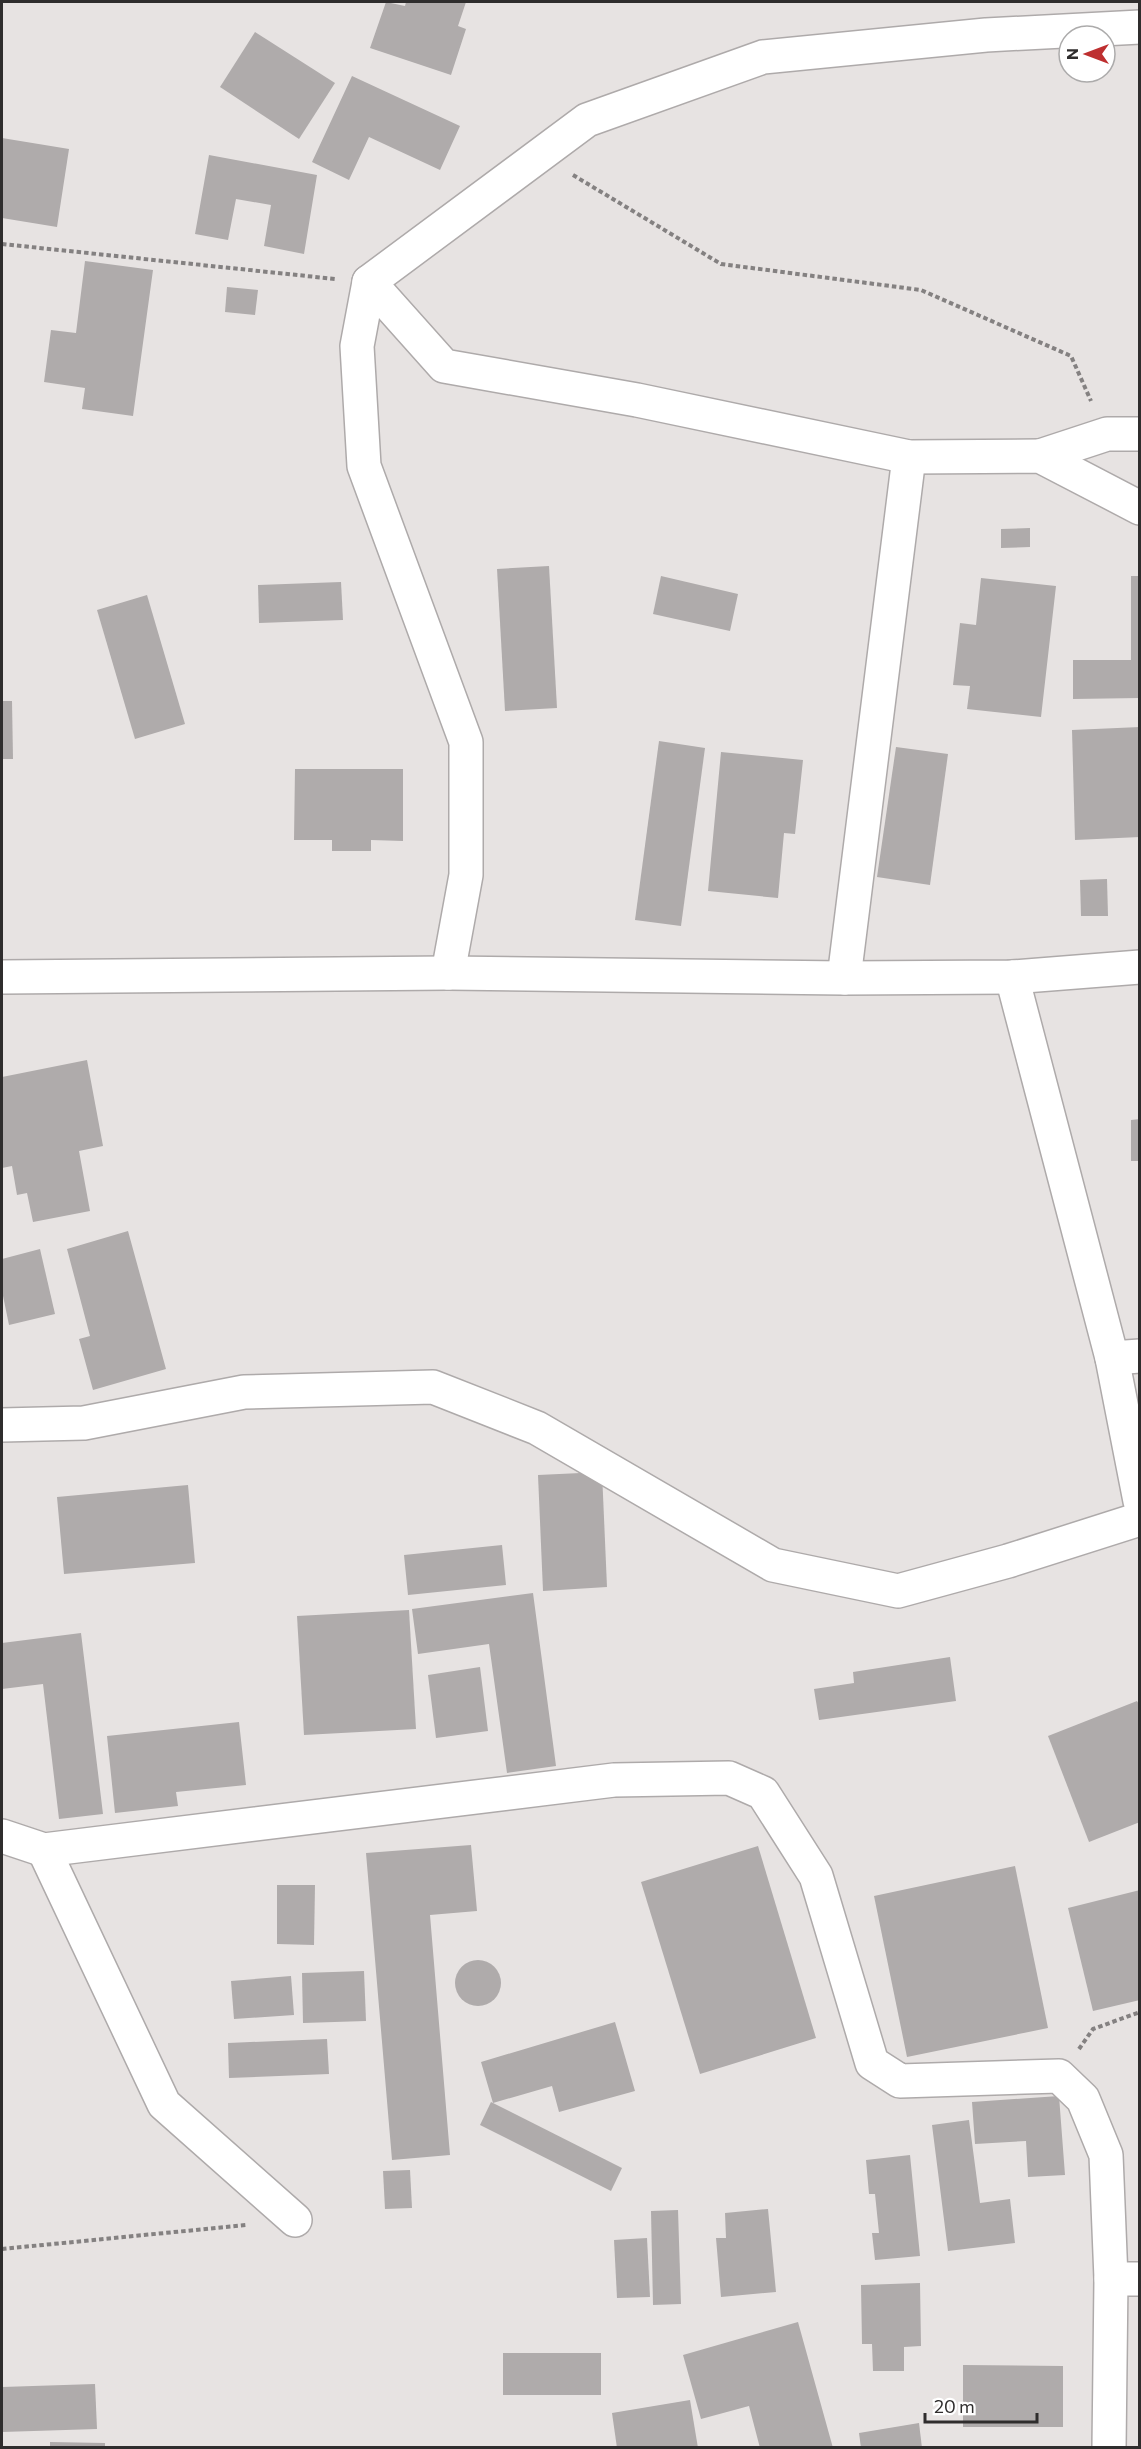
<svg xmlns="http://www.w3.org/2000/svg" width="1141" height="2449" font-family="Commissioner,sans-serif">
<rect width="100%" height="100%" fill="#e7e3e2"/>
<g fill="#afabab">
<path d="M386,2L405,6L406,2H466L458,26L466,29L451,75L370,48Z"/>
<path d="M255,32L335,83L299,139L220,87Z"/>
<path d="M352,76L460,126L440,170L369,137L349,180L312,162Z"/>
<path d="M2,138L69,149L57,227L2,218Z"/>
<path d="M209,155L317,175L304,254L264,246L271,205L236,199L228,240L195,234Z"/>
<path d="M85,261L153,270L133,416L82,409L85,388L44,382L51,330L76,333Z"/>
<path d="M227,287L258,290L255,315L225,312Z"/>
<path d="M1030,528V547L1001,548V529Z"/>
<path d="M549,566L557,708L505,711L497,569Z"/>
<path d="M661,576L738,594L730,631L653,614Z"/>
<path d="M1131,576H1140V698L1073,699V660H1131Z"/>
<path d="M981,578L1056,586L1041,717L967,709L970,686L953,685L960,623L976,625Z"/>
<path d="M341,582L343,620L259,623L258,585Z"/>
<path d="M147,595L185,724L135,739L97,610Z"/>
<path d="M2,701H12L13,759H2Z"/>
<path d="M1140,727V837L1075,840L1072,730Z"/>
<path d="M659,741L705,748L681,926L635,920Z"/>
<path d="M896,747L948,754L930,885L877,877Z"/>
<path d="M721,752L803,760L795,834L784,833L778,898L708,891Z"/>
<path d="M295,769H403V841L371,840V851H332V840H294Z"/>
<path d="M1107,879L1108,916H1081L1080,880Z"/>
<path d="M87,1060L103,1146L79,1151L90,1211L33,1222L27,1193L17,1195L12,1166L2,1168V1077Z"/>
<path d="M1140,1119V1161H1131V1120Z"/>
<path d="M128,1231L166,1369L93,1390L79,1339L90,1336L67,1249Z"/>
<path d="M40,1249L55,1314L9,1325L2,1291V1259Z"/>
<path d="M602,1472L607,1587L543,1591L538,1475Z"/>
<path d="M188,1485L195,1563L64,1574L57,1497Z"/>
<path d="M502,1545L506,1585L408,1595L404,1555Z"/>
<path d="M533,1593L556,1766L507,1773L489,1644L418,1654L412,1609Z"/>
<path d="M409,1610L416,1729L304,1735L297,1616Z"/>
<path d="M81,1633L103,1814L59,1819L43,1684L2,1689V1643Z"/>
<path d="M950,1657L956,1701L819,1720L814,1689L854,1683L853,1672Z"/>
<path d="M480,1667L488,1731L436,1738L428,1675Z"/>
<path d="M1137,1701L1140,1706V1822L1089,1842L1048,1736Z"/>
<path d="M239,1722L246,1785L176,1792L178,1806L115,1813L107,1736Z"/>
<path d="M471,1845L477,1911L430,1915L450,2155L392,2160L366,1853Z"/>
<path d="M758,1846L816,2038L700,2074L641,1882Z"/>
<path d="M1015,1866L1048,2028L907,2057L874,1896Z"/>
<path d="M277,1885H315L314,1945L277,1944Z"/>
<path d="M1140,1890V2000L1093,2011L1068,1908Z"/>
<circle cx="478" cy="1983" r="23"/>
<path d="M364,1971L366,2021L303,2023L302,1973Z"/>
<path d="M291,1976L294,2015L234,2019L231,1981Z"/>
<path d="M615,2022L635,2091L559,2112L552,2086L493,2103L481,2062Z"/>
<path d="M327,2039L329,2074L229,2078L228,2043Z"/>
<path d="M1059,2096L1065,2175L1028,2177L1026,2141L975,2144L972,2102Z"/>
<path d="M491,2102L622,2168L611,2191L480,2125Z"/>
<path d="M969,2120L980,2203L1010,2199L1015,2243L948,2251L932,2125Z"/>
<path d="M910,2155L920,2256L875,2260L872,2233H879L875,2194H869L866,2160Z"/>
<path d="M410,2170L412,2208L385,2209L383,2171Z"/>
<path d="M768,2209L776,2292L721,2297L716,2238H726L725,2213Z"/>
<path d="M678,2210L681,2304L653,2305L651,2211Z"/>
<path d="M647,2238L650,2297L617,2298L614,2240Z"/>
<path d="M920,2283L921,2346L904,2347V2371H873L872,2344H862L861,2285Z"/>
<path d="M798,2322L833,2448H760L749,2406L701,2419L683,2355Z"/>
<rect x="503" y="2353" width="98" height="42"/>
<path d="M963,2365L1063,2366V2427H963Z"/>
<path d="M95,2384L97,2429L2,2432V2387Z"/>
<path d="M690,2400L698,2448H617L612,2413Z"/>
<path d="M919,2423L922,2448H861L859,2433Z"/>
<path d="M50,2442L105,2443V2448H50Z"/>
</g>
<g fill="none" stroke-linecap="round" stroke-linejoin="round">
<g stroke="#aeaaaa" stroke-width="36">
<g id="minor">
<path d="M369,282L444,366L637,400L909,457L1040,456L1140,508"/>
<path d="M1040,456L1107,434H1140"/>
<path d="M448,973L466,875V742L364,466L357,346L369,282L587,120L763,57L986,35L1140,27"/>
<path d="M2,977L448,973L844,978L1012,977L1140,967"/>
<path d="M1012,977L1112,1358L1140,1501"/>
<path d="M844,978L909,457"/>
<path d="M1112,1358L1140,1356"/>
<path d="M2,1425L84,1423L244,1392L433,1387L537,1428L773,1565L898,1591L1008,1561L1140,1519"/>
<path d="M2,1836L44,1850L614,1780L729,1778L763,1793L816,1876L872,2063L900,2081L1059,2076L1083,2099L1106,2155L1111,2279L1109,2448"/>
<path d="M44,1850L164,2104L295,2220"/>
<path d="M1111,2279H1140"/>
</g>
</g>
<g stroke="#848181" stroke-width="4" stroke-dasharray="4.5 3" stroke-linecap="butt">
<path d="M573,175L721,264L921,290L1071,356L1091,401"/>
<path d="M2,244L335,279"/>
<path d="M1079,2049L1093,2029L1140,2012"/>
<path d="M2,2249L246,2225"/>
</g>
<use href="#minor" stroke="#fff" stroke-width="33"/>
</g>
<rect width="1141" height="2449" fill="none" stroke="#2f2d2d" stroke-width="6"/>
<g transform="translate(1087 54) rotate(270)"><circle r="28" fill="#ffffff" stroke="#acabab" stroke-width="1.5"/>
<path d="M0-4.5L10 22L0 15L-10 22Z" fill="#be2f30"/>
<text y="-9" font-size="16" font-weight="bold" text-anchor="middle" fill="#2f2d2d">N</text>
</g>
<path d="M925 2413v9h112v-9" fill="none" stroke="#2f2d2d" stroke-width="3"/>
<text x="934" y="2413" font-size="18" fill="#2f2d2d" stroke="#ffffff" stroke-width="4.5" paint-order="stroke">20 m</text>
</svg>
